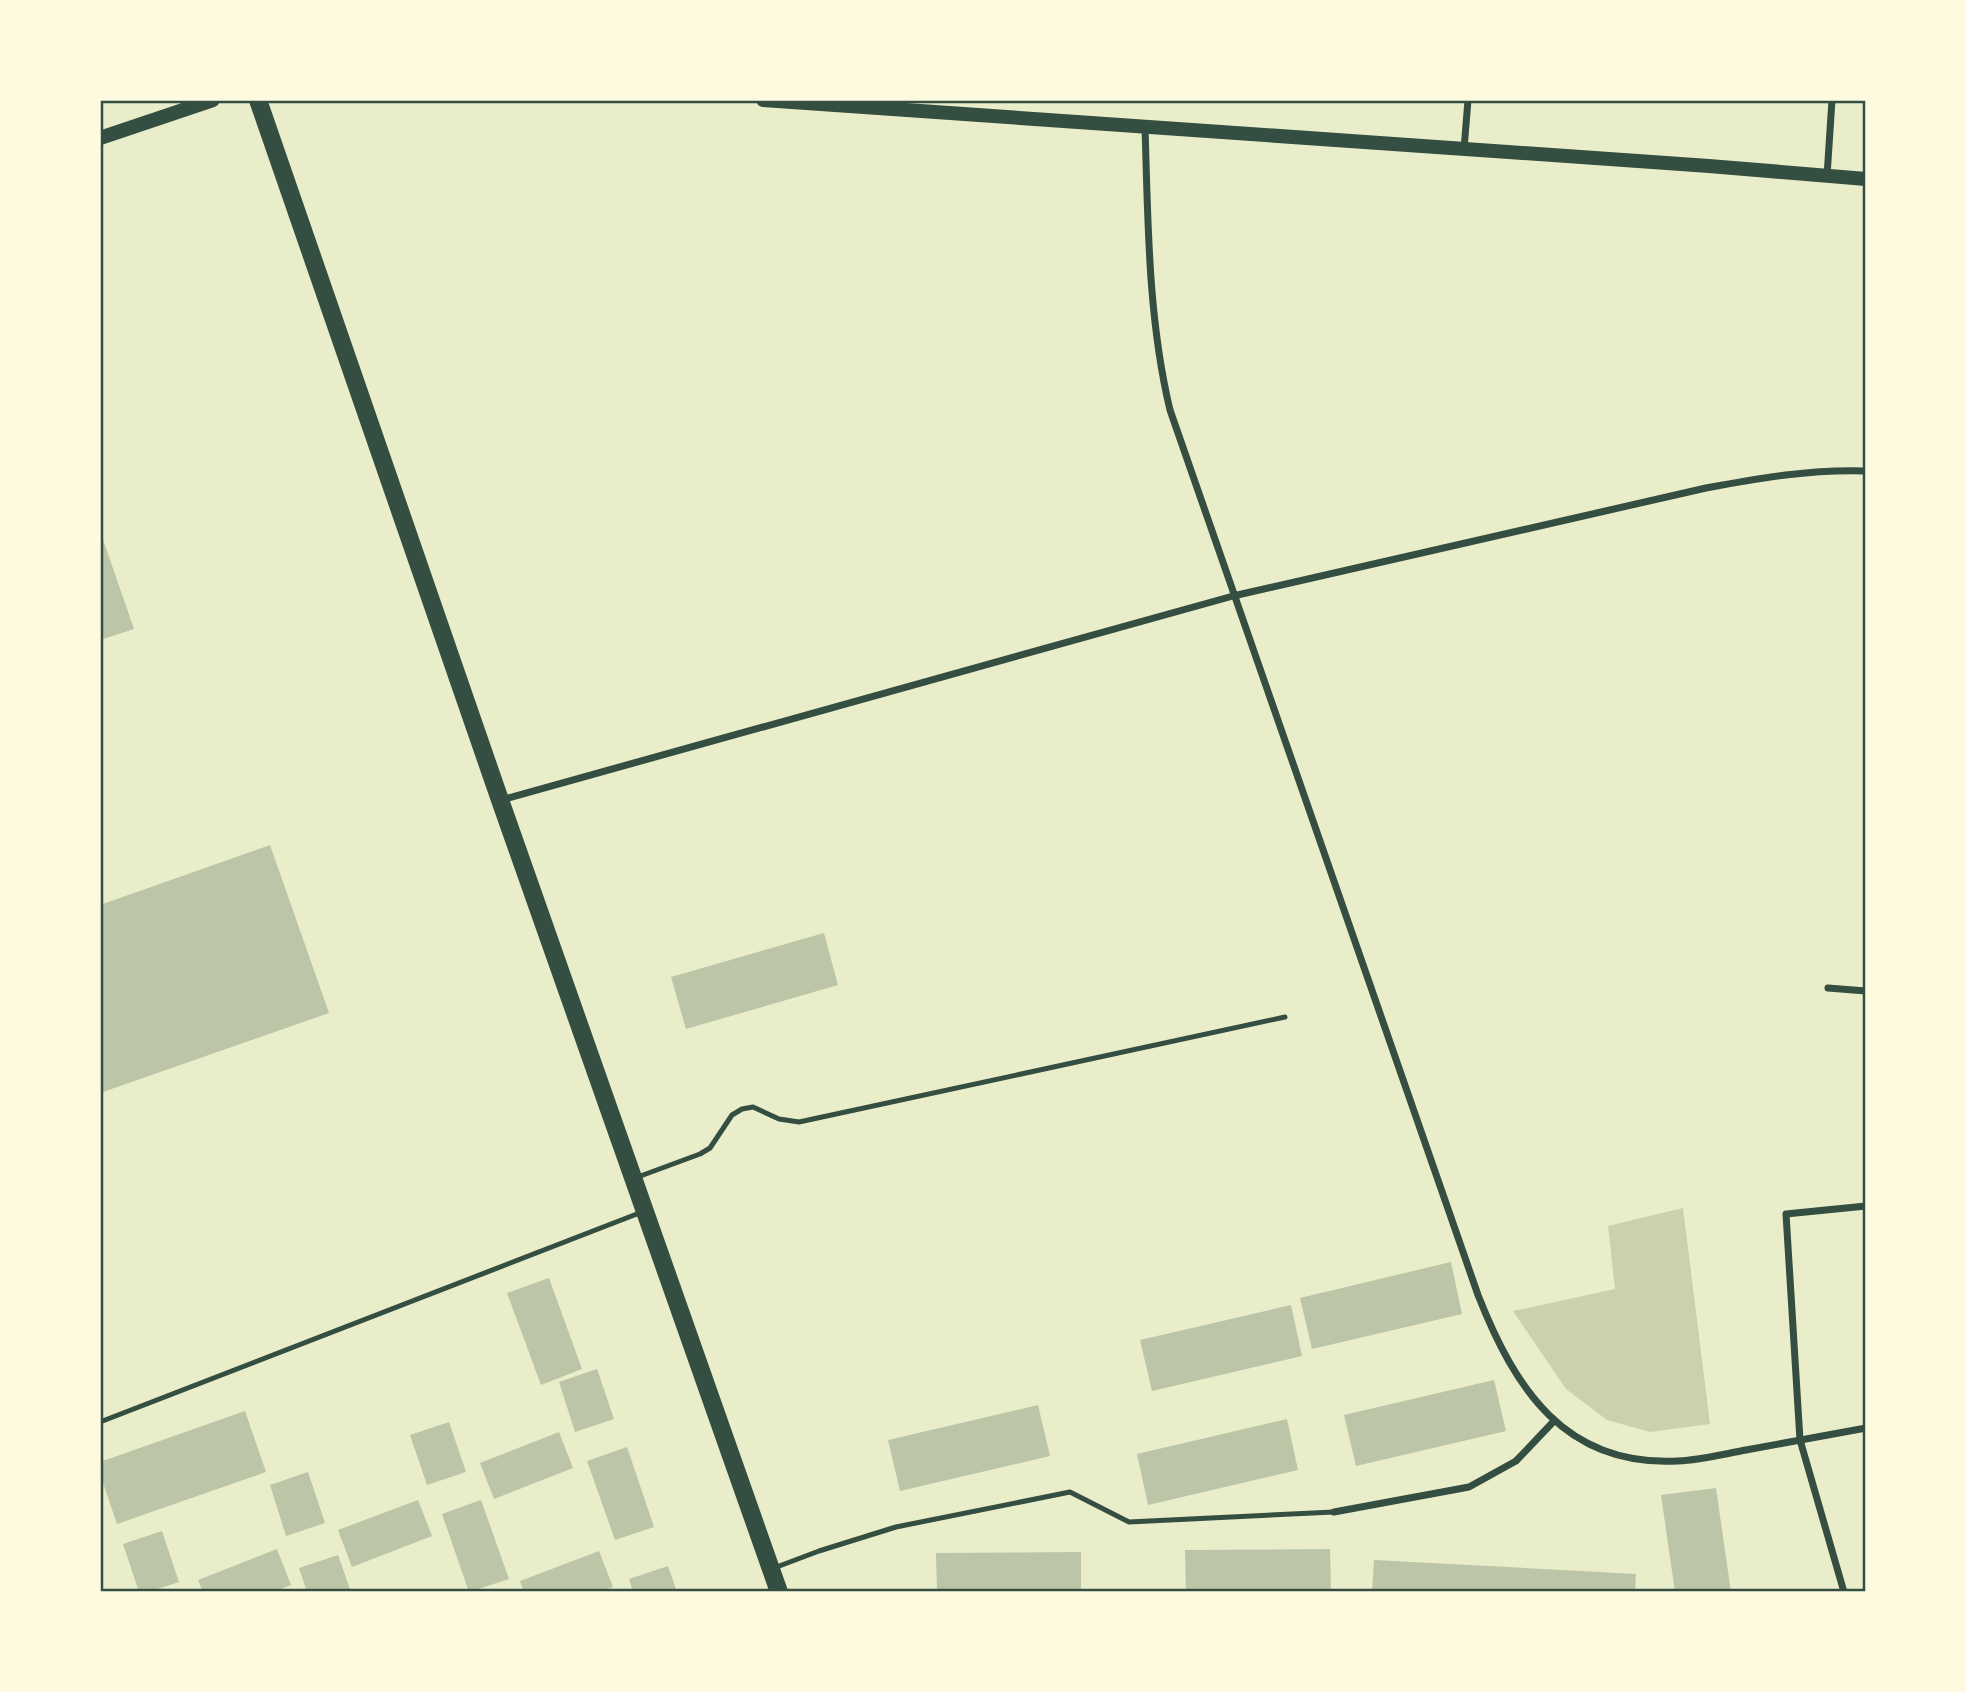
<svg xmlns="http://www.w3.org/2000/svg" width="1966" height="1692" font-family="'Work Sans',sans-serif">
<rect width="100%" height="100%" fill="#e9edc9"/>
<path fill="#cad2ad" d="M1683,1208L1710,1424L1650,1432L1607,1420L1566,1389L1513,1311L1615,1289L1608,1226Z"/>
<g fill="#bcc5a7">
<path d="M100,531L134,629L100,640Z"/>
<path d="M270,845L329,1013L100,1093V905Z"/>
<path d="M824,933L838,985L686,1029L671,977Z"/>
<path d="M1451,1262L1462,1314L1312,1349L1300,1298Z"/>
<path d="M549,1278L582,1369L541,1385L507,1293Z"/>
<path d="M1291,1305L1302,1356L1152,1391L1140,1340Z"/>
<path d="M597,1369L614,1419L575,1432L559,1382Z"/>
<path d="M1494,1380L1506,1431L1356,1466L1344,1415Z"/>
<path d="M1038,1405L1050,1456L900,1491L888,1440Z"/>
<path d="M245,1411L266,1472L117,1524L100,1474V1462Z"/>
<path d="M1287,1419L1298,1470L1148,1505L1137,1454Z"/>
<path d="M449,1422L466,1472L427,1485L410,1435Z"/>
<path d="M559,1432L573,1468L494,1499L480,1463Z"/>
<path d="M627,1447L654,1527L615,1540L587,1461Z"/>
<path d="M308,1472L325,1523L286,1536L270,1485Z"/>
<path d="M1716,1488L1731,1592H1675L1661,1495Z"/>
<path d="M418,1500L432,1536L352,1567L338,1530Z"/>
<path d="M481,1500L509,1579L469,1592L442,1514Z"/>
<path d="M162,1531L179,1582L148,1592H139L123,1544Z"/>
<path d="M277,1549L291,1585L273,1592H203L198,1580Z"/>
<path d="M1330,1549L1331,1592H1186L1185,1550Z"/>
<path d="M599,1551L613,1587L600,1592H524L520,1581Z"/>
<path d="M1081,1552V1592H937L936,1553Z"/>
<path d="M338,1555L351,1592H307L299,1568Z"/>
<path d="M1374,1560L1636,1574L1635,1592H1372Z"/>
<path d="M668,1566L677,1592H633L629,1579Z"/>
</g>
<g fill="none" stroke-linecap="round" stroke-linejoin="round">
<g stroke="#344e41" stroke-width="5">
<path d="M635,1178L700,1154L710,1148L732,1115L742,1109L753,1107L779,1119L799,1122L1285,1017"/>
<path d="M100,1422L642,1212"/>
<path d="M774,1568L819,1551L896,1527L1070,1492L1129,1522L1334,1512"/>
</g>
<g stroke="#344e41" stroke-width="7">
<path d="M1145,127C1148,222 1148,318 1170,410L1478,1295C1515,1389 1565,1467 1678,1461C1701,1460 1724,1454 1746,1450C1786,1443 1826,1435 1866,1428"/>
<path d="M1464,149L1468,100"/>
<path d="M1827,176L1832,100"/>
<path d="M501,800L1233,596L1706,488C1759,478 1812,469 1866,471"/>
<path d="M1828,988L1866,991"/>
<path d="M1334,1512L1469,1487L1516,1461L1554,1421"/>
<path d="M1844,1592L1800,1440L1786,1214L1866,1206"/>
</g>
<g stroke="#344e41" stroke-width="14">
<path d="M763,100L1709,166L1866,179"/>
<path d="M100,138L213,100"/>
</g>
<path stroke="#344e41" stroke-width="18" d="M258,100L500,800L779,1592"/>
</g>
<rect width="1966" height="1692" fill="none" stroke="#fefae0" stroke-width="203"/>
<rect x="102" y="102" width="1762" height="1488" fill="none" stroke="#344e41" stroke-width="2.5"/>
</svg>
